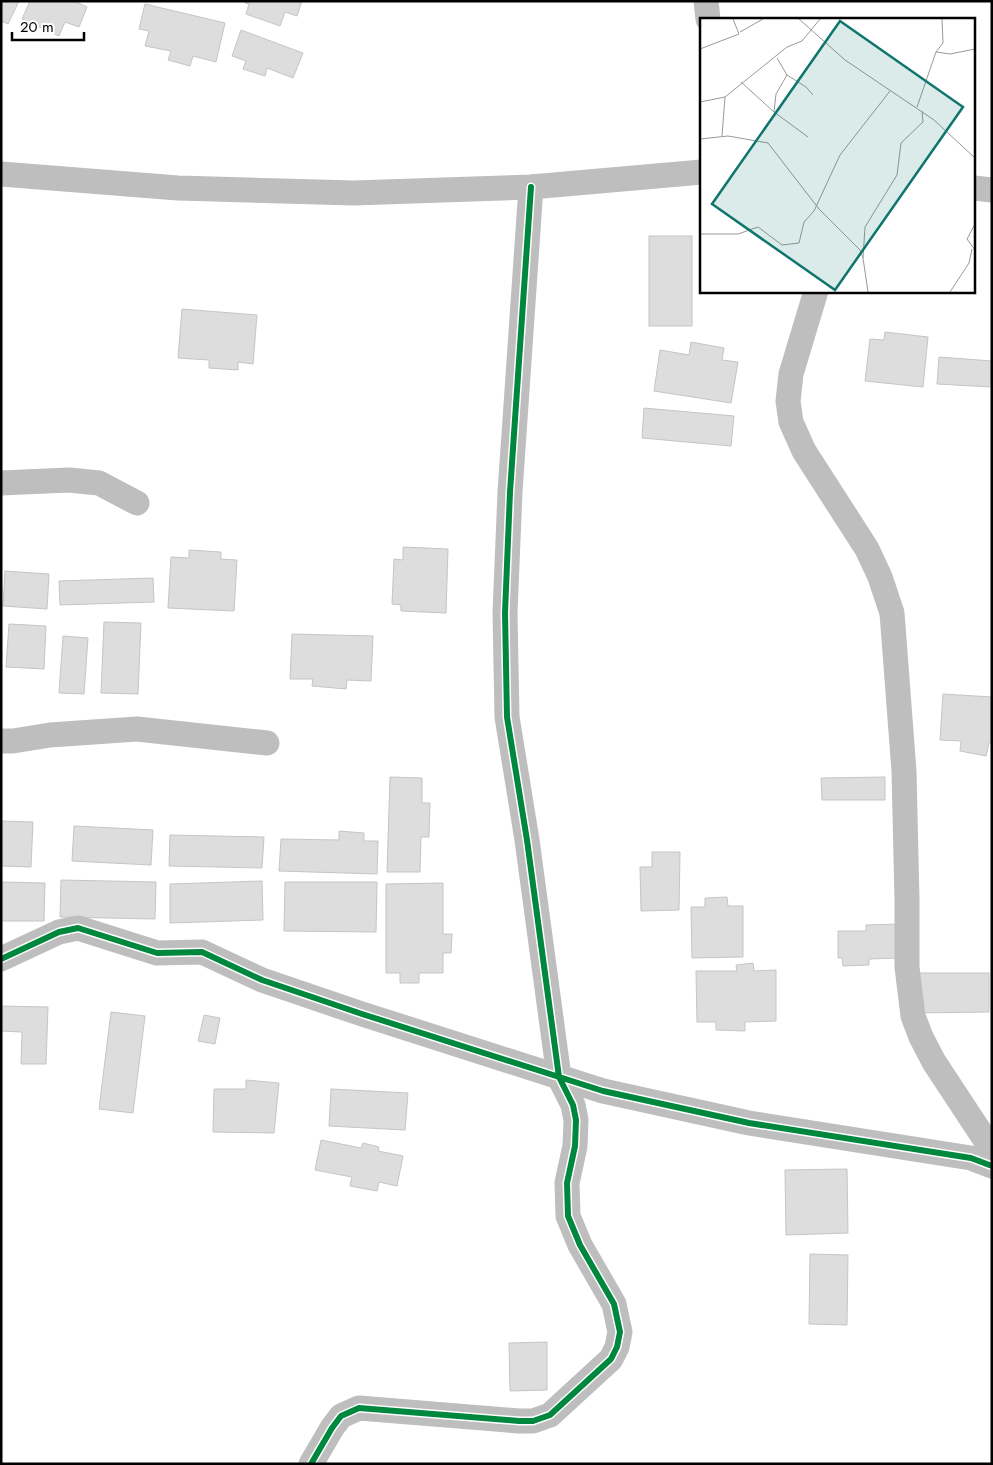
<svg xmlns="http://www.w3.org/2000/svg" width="993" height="1465" font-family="Jost,sans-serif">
<rect width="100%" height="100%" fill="#fff"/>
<g fill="#ddd" stroke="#c5c5c5">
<path d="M1,1H19L8,24L1,21Z"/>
<path d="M30,1H74L87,7L79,27L65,22L59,36L22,19Z"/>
<path d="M245,1H302L297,16L285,12L280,26L246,14L249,4L245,3Z"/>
<path d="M145,4L225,23L216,62L193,56L190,66L168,60L171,51L145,46L149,31L139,29Z"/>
<path d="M241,30L303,53L293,78L267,68L265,76L243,69L246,61L232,56Z"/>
<rect x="649" y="236" width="43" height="90"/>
<path d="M182,309L257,315L253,364L238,362V370L209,368V360L178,358Z"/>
<path d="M885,332L928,337L923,387L865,381L870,339L884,340Z"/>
<path d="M691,342L724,348L722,360L738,362L731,403L654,391L660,350L689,355Z"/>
<path d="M939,357L992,361V387L937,384Z"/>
<path d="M644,408L734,416L731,446L642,438Z"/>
<path d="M403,547L448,549L446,613L401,611V605L392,604L394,559L403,560Z"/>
<path d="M189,550L221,552V559L237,560L234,611L168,608L171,557L189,558Z"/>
<path d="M5,571L49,574L47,609L3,606Z"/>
<path d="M153,578L154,602L60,605L59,581Z"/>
<path d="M104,622L141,623L138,694L101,693Z"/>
<path d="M9,624L46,626L44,669L6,667Z"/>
<path d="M292,634L373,636L371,681L347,680L346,689L312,686L313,679H290Z"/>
<path d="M63,636L88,638L84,694L59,693Z"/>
<path d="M943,694L992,697V743H989L986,756L960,751L961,741L940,740Z"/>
<path d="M390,777L422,778V803H430L429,837H421L420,872H387Z"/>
<path d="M885,777V800H822L821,778Z"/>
<path d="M1,821L33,822L31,867L1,866Z"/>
<path d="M74,826L153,830L151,865L72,861Z"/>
<path d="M339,831L364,833V841H378L377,874L279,871L281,839L339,840Z"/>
<path d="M170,835L264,837L262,868L169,866Z"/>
<path d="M652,852H680L679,910L641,911L640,867H652Z"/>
<path d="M61,880L156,882L155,919L60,917Z"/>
<path d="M262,881L263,920L170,923V884Z"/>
<path d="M1,882L45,883L44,921H1Z"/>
<path d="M285,882H377L376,932L284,931Z"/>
<path d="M443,883V934H452L451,953H443V973H419V983H400V973H386V884Z"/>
<path d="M727,897L728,906H743V957L692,958L691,907H705V898Z"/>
<path d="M899,924V958L869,959V965L843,966L842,958H838V931H866V925Z"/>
<path d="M753,963L754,971L776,970V1021L745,1022V1031L716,1030V1022H697L696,971H737L736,965Z"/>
<path d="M914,973H989V1012L914,1013Z"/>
<path d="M1,1006L48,1007L46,1064H21L22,1032L1,1031Z"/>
<path d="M111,1012L145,1016L133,1113L99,1109Z"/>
<path d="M204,1015L220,1018L215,1044L198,1041Z"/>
<path d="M246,1080L279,1083L274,1133L213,1132L214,1089H246Z"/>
<path d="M331,1089L408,1093L405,1130L329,1126Z"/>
<path d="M321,1140L361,1148L363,1143L379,1147L378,1151L403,1156L397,1186L379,1182L377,1191L350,1186L352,1177L315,1170Z"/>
<path d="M847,1169L848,1233L786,1235L785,1170Z"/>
<path d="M810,1254L848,1255L847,1325L809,1324Z"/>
<path d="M547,1342V1390L510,1391L509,1343Z"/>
</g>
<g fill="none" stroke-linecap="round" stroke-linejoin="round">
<g stroke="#bebebe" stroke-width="25">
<path d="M706,1L708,19"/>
<path d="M1,174L178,188L354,193L531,187L702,172"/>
<path d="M974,188L992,190"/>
<path d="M816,291L791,374L788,401L791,422L804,451L867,549L880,577L892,613L904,771L907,900V967L913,1016L921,1037L934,1062L992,1150"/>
<path d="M1,483L69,480L99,483L137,503"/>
<path d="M1,741H13L50,735L137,729L267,743"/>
<path d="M1,959L59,932L78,928L157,953L202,952L262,980L362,1014L603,1091L749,1123L971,1158L992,1166"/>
<path d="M311,1464L332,1428L341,1416L359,1408L519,1421H533L550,1415L611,1359L617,1347L620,1332L614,1304L580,1245L568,1216L567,1183L575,1146L576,1120L573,1105L559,1077L527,840L507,717L505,613L510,492L531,187"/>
</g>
<g stroke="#fff" stroke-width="9">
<g id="cycleway">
<path d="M1,959L59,932L78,928L157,953L202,952L262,980L362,1014L603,1091L749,1123L971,1158L992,1166"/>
<path d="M311,1464L332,1428L341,1416L359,1408L519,1421H533L550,1415L611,1359L617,1347L620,1332L614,1304L580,1245L568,1216L567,1183L575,1146L576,1120L573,1105L559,1077L527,840L507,717L505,613L510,492L531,187"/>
</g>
</g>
<use href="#cycleway" stroke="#00873e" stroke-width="6"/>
</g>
<g transform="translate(700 18)">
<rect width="275" height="275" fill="#fff"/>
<path fill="none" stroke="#999" stroke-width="1" d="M99,1L145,42L234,102L275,140M40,14L63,1M0,31L39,16L33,1M236,34L243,25L242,1M77,40L87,57L106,69L113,77M41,64L74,94L108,119M0,84L25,79M217,89L236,34L250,36L275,31M74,94L76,76L87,57M22,118L25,79L87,29L102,23L120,1M0,121L28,118L68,125L119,191L160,232L163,240M275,206L267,221L275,232M0,216H38L58,209L82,227L99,225L104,204L114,193L140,137L190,73M168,274L163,240L165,209L197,157L201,125L223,104L222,93M250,274L269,245L272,231"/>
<path fill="#0f766e" fill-opacity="0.15" stroke="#0f766e" stroke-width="2.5" d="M140,3L263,89L135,272L12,186Z"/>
<rect width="275" height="275" fill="none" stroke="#000" stroke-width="2.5"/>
</g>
<rect width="993" height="1465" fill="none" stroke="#000000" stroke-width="5"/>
<path d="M12 32v8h72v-8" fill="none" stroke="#000000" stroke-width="2.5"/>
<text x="20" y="32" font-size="15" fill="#000000" stroke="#ffffff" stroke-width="4" paint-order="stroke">20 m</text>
</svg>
